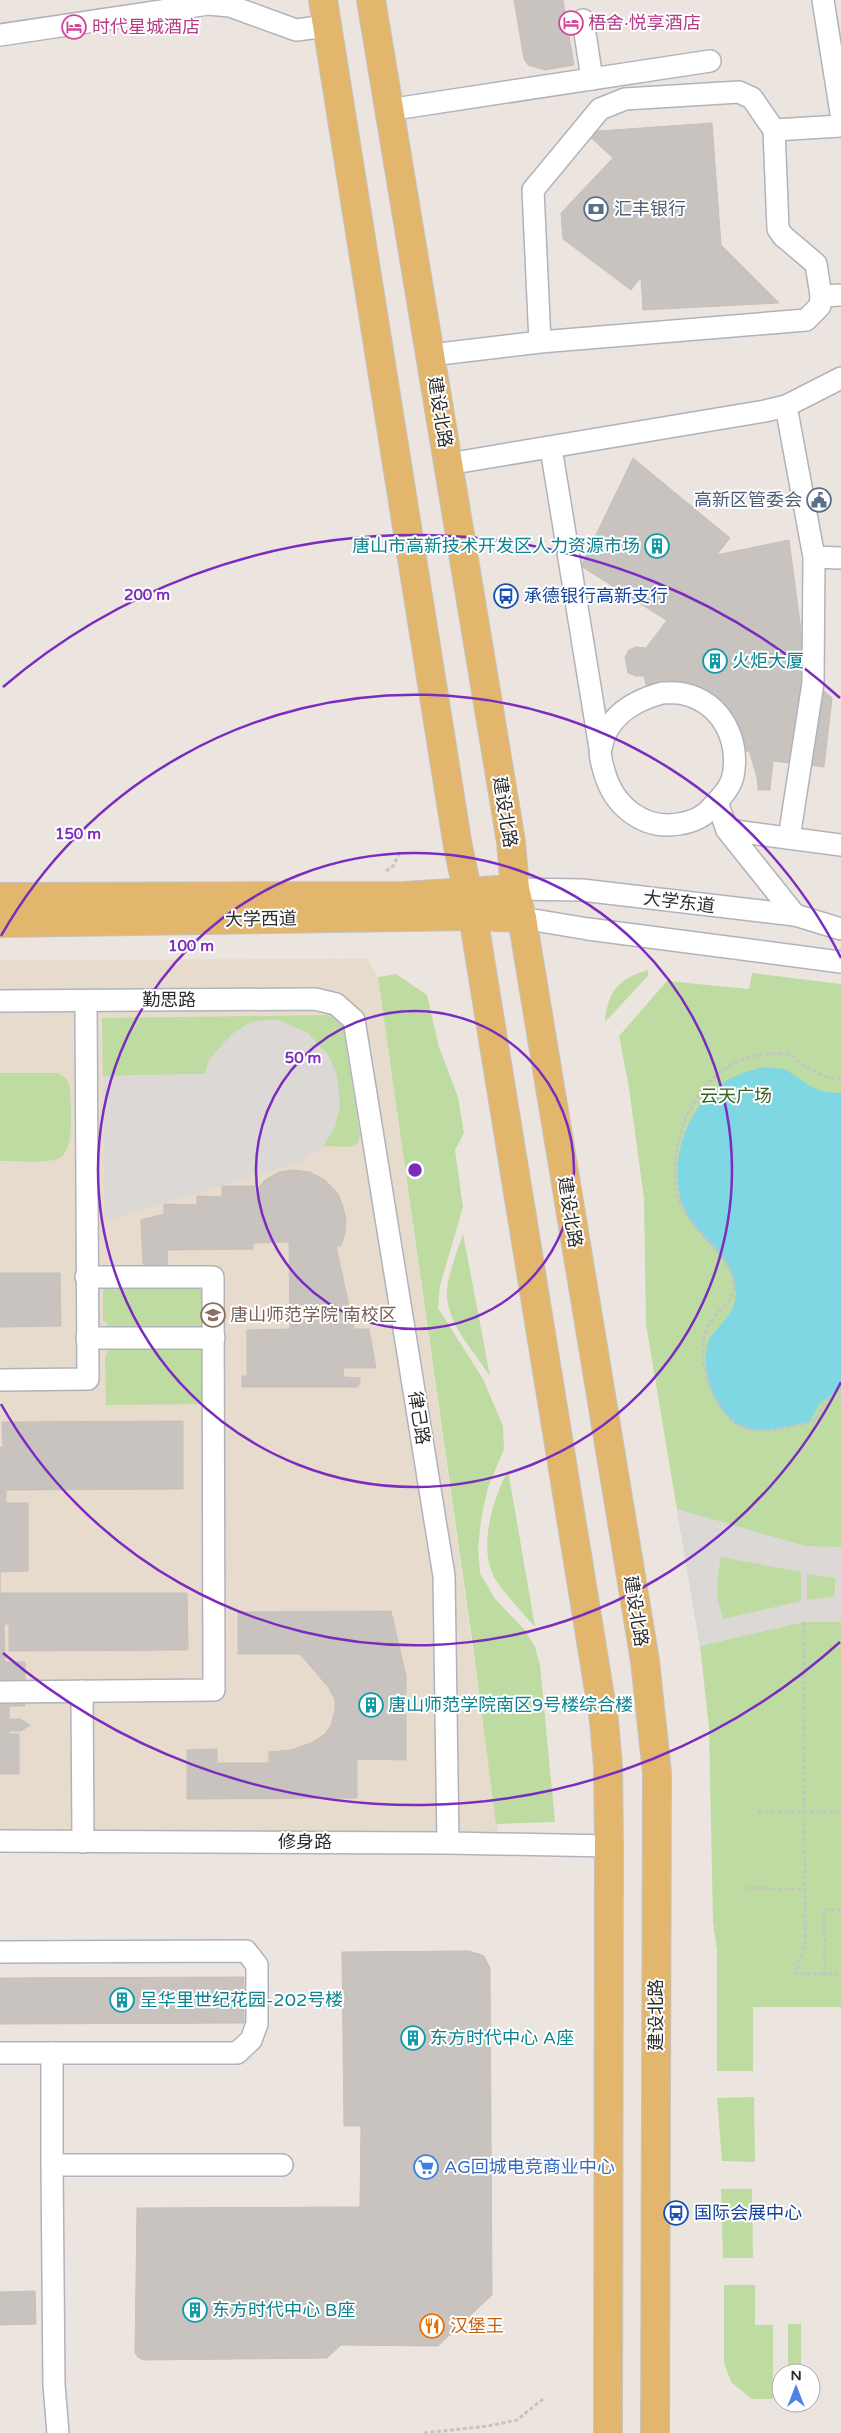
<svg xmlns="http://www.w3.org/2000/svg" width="841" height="2433" font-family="'Varela Round','Noto Sans SC',sans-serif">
<rect width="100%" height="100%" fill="#ece5df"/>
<path fill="#e7dbce" d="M368,959L378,977L501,1853H0V960Z"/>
<g fill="#bedca2">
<path d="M648,970V976L605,1022C607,992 619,978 648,970Z"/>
<path d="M752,973L841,984V2007H753V2071H717V1950L713,1923L709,1728L700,1646L646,1325L644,1199L629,1088L619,1036L667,981L749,989Z"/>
<path d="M396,974L427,995L439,1047L458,1097L464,1133L455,1150L463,1207L440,1286L438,1308L483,1379L503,1426L504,1449L488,1488L481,1519L478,1550L480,1573L495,1599L524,1629L535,1647L540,1665L555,1822L496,1824L474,1654L378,977Z"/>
<path d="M333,1015L343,1025L360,1136L358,1143L351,1147L323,1146L335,1127L232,1034L209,1060L205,1074L103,1076L102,1018Z"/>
<path d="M0,1073H58L66,1078L70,1087C70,1106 78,1157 54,1160C37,1163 17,1161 0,1161Z"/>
<path d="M463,1234L490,1376C474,1351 445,1322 447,1290C449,1271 457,1252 463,1234Z"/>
<path d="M106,1285H202L207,1289L205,1328H111L103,1320V1290Z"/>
<path d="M111,1346L202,1347L209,1404L106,1405L105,1357Z"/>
<path d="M508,1470L535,1627C522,1612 508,1597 497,1582C476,1551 493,1499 508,1470Z"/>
<path d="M754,2097L755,2162L722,2161L717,2098Z"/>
<path d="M721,2189H752L753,2258H723Z"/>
<path d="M724,2285H755V2325H773V2399H752L731,2382L724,2363Z"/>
<rect x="788" y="2324" width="13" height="49"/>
</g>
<g fill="#dcd8d6" fill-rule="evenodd">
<path d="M265,1020H278L308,1033L328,1055L337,1075L340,1105L335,1127L323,1146L300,1162L105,1221L103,1076L205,1074L209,1060L232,1034L250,1022Z"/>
<path d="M677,1509L806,1546L841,1547V1622H804L700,1646ZM721,1557L801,1572V1601L723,1619L718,1601L717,1579ZM807,1574L835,1578V1596L807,1600Z"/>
</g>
<path fill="#7ed7e3" d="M765,1067L785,1069L810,1086L825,1092L841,1093V1388L819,1404L810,1422C793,1425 764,1433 747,1429C716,1422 698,1367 709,1340C710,1336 715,1332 718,1328C732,1311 739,1305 734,1281C728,1255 701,1240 688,1217C664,1172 683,1108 726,1081C738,1073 752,1070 765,1067Z"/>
<g fill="#c8c3be" stroke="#c7c0b9">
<path d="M514,0H563L574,65L545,70L528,65L524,59Z"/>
<path d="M712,123L721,245L779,303L643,310L641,277L631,290L563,239L561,213L613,158L585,132Z"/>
<path d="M633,458L730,538L666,620L581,566Z"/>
<path d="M789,540L807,676L832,698L824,767L773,761L770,790H758L757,777L749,751L723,753L722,743L714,725L701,711L685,702L650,701L644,676H636L628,673L625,657L629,650L636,647L646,648L716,555Z"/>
<path d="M293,1170L310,1172L325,1180L338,1194L343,1207L346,1219L345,1233L341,1246H336L354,1329H369L376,1368H343L344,1377L360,1378V1383L357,1387H242V1376H247V1330L290,1329L289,1242L253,1243V1249L167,1250L168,1267L143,1264L141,1220L164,1214V1204L197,1205V1196L222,1197V1186H255V1192L265,1180L279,1172Z"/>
<path d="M0,1273H60L61,1326L0,1327Z"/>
<path d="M183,1421V1489L6,1490V1503H28V1571L0,1572V1593H187L188,1650L9,1651V1624H0V1447H3L2,1422Z"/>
<path d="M391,1611L406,1676V1760L357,1759V1798L187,1799V1750L217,1749V1763H269V1752L291,1750L311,1743L325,1734L331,1725L335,1711V1700L329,1688L300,1654H238V1612Z"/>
<path d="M0,1621H4L5,1662H25V1706H9V1719H20L30,1725L21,1731H9V1734H19V1774H0Z"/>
<path d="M469,1951L484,1956L490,1968L492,2295L438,2346L341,2345L327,2358L144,2360L139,2358L135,2353L137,2208L360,2207L361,2126H344L342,1952Z"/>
<path d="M480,1954L481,2007H450V2069H481L482,2122L347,2123L346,2070H376V2007L346,2008L345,1955Z"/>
<path d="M244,1977V2023L0,2024V1978Z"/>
<path d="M244,2264L247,2268V2352L243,2356L145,2357L142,2353V2268L144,2265Z"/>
<path d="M35,2291L36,2324L0,2325V2292Z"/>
</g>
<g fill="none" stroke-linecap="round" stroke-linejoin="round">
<g stroke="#b0b3ba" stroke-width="24">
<g id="minor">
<path d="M823,0L841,113"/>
<path d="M583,20L592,79"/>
<path d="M0,35L208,4L230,6L296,30L327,26"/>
<path d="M388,110L710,61"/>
<path d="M774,130L841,126"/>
<path d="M821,296L841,295"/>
<path d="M431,355L540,342L533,190L600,109L625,99L739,92L752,98L774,130L778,229L783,236L816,264L821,296L820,306L806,320L540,342"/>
<path d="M786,406L814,557L813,683L789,838"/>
<path d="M551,448L600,748"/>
<path d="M448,464L765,411L786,406L841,378"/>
<path d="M814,557L841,558"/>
<path d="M662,693C669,693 677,692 684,694C722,703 740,740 733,776C731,787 720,799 712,807C704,817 692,822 679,824C642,830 613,805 604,771C602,764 599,754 601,748C607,716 633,701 662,693Z"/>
<path d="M717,802L727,830L795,915"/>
<path d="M727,830L841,845"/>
<path d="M515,889L582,890L795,915L841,929"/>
<path d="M522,918L588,929L841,962"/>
<path d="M0,1001L315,999L336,1004L354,1020L444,1576L448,1843"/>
<path d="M87,1338H214"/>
<path d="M0,1380L88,1379L86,1001"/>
<path d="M82,1691L83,1842"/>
<path d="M0,1692L214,1690L213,1277H86"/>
<path d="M0,1841L448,1843L609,1846"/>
<path d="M0,1952L246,1951L257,1965V2024L251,2040L237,2053H0"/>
<path d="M52,2053V2165"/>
<path d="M58,2433L54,2385L52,2165H282"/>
</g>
</g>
<g stroke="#c4c4c4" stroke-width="30">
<g id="major">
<path d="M323,0L458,847L473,916L604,1721L608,1766L609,1846L608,2433"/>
<path d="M371,0L511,842L515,889L522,918L645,1661L657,1773L655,2433"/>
<path d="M0,897L404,896L515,889"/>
<path d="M0,923L473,916L522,918"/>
</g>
</g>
<g stroke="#c4c4c4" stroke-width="3" stroke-dasharray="4 2.5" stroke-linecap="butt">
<path d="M386,871L393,866L400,852"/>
<path d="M841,1079C825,1079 813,1071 800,1063C796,1060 792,1055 787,1054C782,1053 774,1054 769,1054C703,1057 666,1133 677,1192C684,1226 719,1242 731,1273C742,1302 716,1307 707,1328C693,1360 716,1425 753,1430C774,1433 796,1426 816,1420L825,1402L841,1388"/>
<path d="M804,1622L805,1943L796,1974H825"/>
<path d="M758,1812H841"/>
<path d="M745,1888L805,1889"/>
<path d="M841,1910H824L825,1974H841"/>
<path d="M424,2433L488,2426L517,2420L543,2399"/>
</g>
<use href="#minor" stroke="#fff" stroke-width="21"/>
<use href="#major" stroke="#e3b66e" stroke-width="28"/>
</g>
<g fill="none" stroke="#7b2cbf" stroke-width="2.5">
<circle cx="415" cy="1170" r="159"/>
<circle cx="415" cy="1170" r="317"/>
<path d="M841 1382A476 476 0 0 1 1 1404M1 936A476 476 0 0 1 841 958"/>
<path d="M840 1642A635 635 0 0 1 3 1653M3 687A635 635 0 0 1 840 698"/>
</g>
<defs>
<g id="hotel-ring" transform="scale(1.25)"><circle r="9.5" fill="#fff" stroke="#d1479c" stroke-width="1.5"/><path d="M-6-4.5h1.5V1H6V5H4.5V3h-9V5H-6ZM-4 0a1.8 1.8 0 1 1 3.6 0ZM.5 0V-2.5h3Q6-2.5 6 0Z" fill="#d1479c"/></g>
<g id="bank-ring" transform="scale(1.25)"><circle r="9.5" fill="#fff" stroke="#5c6f8a" stroke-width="1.5"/><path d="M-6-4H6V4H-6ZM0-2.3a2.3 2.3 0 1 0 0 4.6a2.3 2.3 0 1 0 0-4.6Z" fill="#5c6f8a"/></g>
<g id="civic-ring" transform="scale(1.25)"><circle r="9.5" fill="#fff" stroke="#5c6f8a" stroke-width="1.5"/><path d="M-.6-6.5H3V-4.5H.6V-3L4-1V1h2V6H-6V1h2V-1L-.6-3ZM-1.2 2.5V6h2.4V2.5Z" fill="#5c6f8a"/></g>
<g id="building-ring" transform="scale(1.25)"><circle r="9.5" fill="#fff" stroke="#0f9aa8" stroke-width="1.5"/><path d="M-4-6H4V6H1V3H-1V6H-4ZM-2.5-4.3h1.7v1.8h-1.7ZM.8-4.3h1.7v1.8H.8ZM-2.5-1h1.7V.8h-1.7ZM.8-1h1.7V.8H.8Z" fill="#0f9aa8"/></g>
<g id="bus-ring" transform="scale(1.25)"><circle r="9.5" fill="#fff" stroke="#1a4fb4" stroke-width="1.5"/><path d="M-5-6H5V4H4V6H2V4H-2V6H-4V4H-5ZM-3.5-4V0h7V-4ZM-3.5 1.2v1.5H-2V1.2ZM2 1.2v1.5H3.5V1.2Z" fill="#1a4fb4"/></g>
<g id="university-ring" transform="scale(1.25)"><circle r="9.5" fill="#fff" stroke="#8d6e63" stroke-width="1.5"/><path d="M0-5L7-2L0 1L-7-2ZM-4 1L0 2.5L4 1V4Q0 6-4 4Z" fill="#8d6e63"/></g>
<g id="supermarket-ring" transform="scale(1.25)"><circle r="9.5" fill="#fff" stroke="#3f7fe0" stroke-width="1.5"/><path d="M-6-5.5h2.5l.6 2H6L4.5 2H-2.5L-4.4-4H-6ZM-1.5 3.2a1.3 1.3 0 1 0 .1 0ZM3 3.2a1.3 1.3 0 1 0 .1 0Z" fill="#3f7fe0"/></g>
<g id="restaurant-ring" transform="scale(1.25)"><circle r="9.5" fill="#fff" stroke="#e8710a" stroke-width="1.5"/><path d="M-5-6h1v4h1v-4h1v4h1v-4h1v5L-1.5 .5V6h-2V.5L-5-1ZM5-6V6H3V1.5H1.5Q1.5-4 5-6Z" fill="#e8710a"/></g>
</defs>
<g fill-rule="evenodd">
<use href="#hotel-ring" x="571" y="23"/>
<use href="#hotel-ring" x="74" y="27"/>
<use href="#bank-ring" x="596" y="209"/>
<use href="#civic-ring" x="819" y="500"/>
<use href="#building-ring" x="657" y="546"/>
<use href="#bus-ring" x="506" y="596"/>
<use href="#building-ring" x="715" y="661"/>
<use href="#university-ring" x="213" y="1315"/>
<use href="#building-ring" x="371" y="1705"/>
<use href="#building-ring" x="122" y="2000"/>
<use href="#building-ring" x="413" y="2038"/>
<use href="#supermarket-ring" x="426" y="2167"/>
<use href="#bus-ring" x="676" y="2213"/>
<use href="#building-ring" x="195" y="2310"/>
<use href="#restaurant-ring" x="432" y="2326"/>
</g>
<g text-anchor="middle" stroke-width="4" stroke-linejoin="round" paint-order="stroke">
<g font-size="18" fill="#b23c85" stroke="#fff" text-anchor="start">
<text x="588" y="29">梧舍·悦享酒店</text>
<text x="92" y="33">时代星城酒店</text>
</g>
<g font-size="18" fill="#4e5e75" stroke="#fff" text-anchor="start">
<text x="614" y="215">汇丰银行</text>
<text x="802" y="506" text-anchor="end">高新区管委会</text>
</g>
<g font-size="18" fill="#2c2c2c" stroke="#fff">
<text transform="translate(440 412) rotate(81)" y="6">建设北路</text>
<text transform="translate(505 812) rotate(81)" y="6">建设北路</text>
<text transform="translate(679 902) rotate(7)" y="6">大学东道</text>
<text transform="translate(261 919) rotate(-1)" y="6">大学西道</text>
<text x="169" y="1006">勤思路</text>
<text transform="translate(570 1212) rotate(81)" y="6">建设北路</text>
<text transform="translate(419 1418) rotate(81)" y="6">律己路</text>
<text transform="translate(636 1611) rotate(81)" y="6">建设北路</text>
<text x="305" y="1848">修身路</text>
<text transform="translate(656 2015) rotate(-90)" y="6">建设北路</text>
</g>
<g font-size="18" fill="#0d838f" stroke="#fff" text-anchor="start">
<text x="640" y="552" text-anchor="end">唐山市高新技术开发区人力资源市场</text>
<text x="732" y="667">火炬大厦</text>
<text x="388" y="1711">唐山师范学院南区9号楼综合楼</text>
<text x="140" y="2006">呈华里世纪花园-202号楼</text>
<text x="430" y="2044">东方时代中心 A座</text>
<text x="212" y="2316">东方时代中心 B座</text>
</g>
<g font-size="18" fill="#164399" stroke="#fff" text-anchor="start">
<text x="524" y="602">承德银行高新支行</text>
<text x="694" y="2219">国际会展中心</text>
</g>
<g font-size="18" fill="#396222" stroke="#fff">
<text x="736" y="1102">云天广场</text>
</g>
<g font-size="18" fill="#785e54" stroke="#fff" text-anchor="start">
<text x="230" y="1321">唐山师范学院 南校区</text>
</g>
<g font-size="18" fill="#366cbe" stroke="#fff" text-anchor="start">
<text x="444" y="2173">AG回城电竞商业中心</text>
</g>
<g font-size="18" fill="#c56008" stroke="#fff" text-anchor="start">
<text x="450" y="2332">汉堡王</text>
</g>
</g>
<circle cx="415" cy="1170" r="8" fill="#7b2cbf" stroke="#fff" stroke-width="2.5"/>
<g font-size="15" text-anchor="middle" font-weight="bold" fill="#7b2cbf" stroke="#fff" stroke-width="4" stroke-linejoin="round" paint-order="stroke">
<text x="147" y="600">200 m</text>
<text x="78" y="839">150 m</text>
<text x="191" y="951">100 m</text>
<text x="303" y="1063">50 m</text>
</g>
<g transform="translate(796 2388)"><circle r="24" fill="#ffffff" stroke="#ababab"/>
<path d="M0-4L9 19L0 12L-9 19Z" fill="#5183e7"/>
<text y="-8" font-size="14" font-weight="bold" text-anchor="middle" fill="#2c2c2c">N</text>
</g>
</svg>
